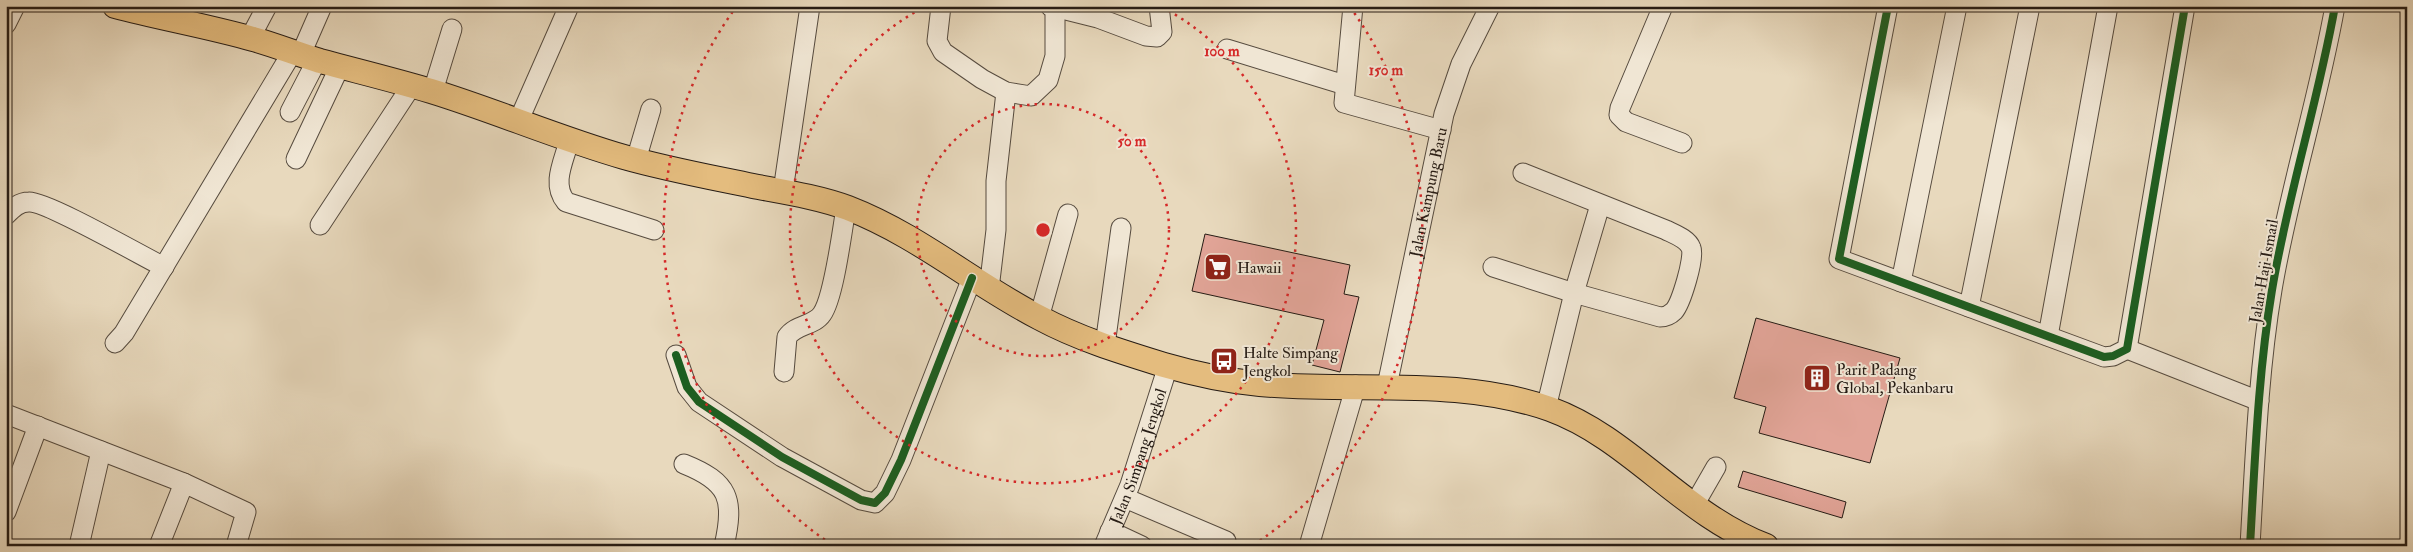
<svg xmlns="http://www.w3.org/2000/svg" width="2413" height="552" font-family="'IM FELL Double Pica',serif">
<rect width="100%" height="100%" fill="#e8d9bd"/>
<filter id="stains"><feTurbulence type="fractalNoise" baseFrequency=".004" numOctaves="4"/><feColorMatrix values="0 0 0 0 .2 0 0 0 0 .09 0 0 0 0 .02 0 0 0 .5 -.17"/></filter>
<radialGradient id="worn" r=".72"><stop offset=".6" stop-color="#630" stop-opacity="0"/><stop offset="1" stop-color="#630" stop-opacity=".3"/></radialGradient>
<g fill="#e1a497" stroke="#261c15">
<path d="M1205,234L1350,265L1344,294L1359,297L1340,372L1312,365L1324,320L1192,291Z"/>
<path d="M1756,318L1900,358L1870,463L1759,433L1766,407L1734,398Z"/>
<path d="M1743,471L1846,502L1842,518L1738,487Z"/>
</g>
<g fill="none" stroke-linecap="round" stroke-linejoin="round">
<g stroke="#564b3f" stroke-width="21">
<g id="minor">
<path d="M941,6L937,41L943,52L982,79L1006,92L1031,96L1048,80L1055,56V6"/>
<path d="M1050,6L1098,18L1146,36L1157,37L1162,32L1159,6"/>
<path d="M1353,6L1344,103L1441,130"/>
<path d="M1663,6L1620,108L1619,115L1626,122L1682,143"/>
<path d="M1888,6L1839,259L2104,357L2113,356L2127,349L2185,6"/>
<path d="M6,24L15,6"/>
<path d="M250,38L267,6"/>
<path d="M1227,49L1345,85"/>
<path d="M301,54L322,6"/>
<path d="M433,91L452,29"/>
<path d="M290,112L317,60"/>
<path d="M518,122L569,6"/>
<path d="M569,141C564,161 551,184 566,202L654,230"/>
<path d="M296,159L340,66"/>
<path d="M636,160L651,109"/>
<path d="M783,191L810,6"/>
<path d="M6,215C13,208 19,202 29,202C46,201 142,256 164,267"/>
<path d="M320,225L412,85"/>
<path d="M1493,267L1574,293L1660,317C1665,317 1670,315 1674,311C1681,303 1695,258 1691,248C1688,239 1674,234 1666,230L1523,173"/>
<path d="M1901,282L1957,6"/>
<path d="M989,289L996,230V181L1006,92"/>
<path d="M1969,307L2030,6"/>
<path d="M1039,318L1068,214"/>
<path d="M2048,336L2108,6"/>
<path d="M115,343L124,333L293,51"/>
<path d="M1105,345L1121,228"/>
<path d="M2127,349L2259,401"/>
<path d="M676,355L687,387L699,402L782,457L861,500L875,503L885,493L901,460L972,278"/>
<path d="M784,372L787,337C796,324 814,326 822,314C834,297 842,231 846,208"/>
<path id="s1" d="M1387,386L1444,114L1461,64L1490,6"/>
<path d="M1546,408L1574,293L1600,205"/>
<path d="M6,414L184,483"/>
<path d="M684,464C729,482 735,499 724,546"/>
<path d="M1125,498L1226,541"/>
<path d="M1693,507L1716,467"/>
<path d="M6,512L38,426"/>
<path d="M1110,531L1142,546"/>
<path d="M79,546L101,451"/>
<path d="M159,546L184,483L246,512L236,546"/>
<path id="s2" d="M1104,546L1130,485L1168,366"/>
<path d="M1309,546L1356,385"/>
<path d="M2250,546C2255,460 2258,374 2272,290C2288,194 2318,102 2335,6"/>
</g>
</g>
<g stroke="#261c15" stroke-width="26">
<path id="major" d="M115,6C160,18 207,26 253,39C275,45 297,54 320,61C357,71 394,80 431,91C496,111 558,138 624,157C666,169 710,177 753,186C785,192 818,197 848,208C918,235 974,284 1040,318C1079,339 1122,352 1164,365C1195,374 1228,381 1260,384C1356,393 1456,376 1550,409C1630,438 1682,514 1766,546"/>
</g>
<use href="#minor" stroke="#f0e6d4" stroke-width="19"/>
<use href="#major" stroke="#e4bc7e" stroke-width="24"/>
<g stroke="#f0e6d4" stroke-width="11">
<g id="cycleway">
<path d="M1888,6L1839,259L2104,357L2113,356L2127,349L2185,6"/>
<path d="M676,355L687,387L699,402L782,457L861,500L875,503L885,493L901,460L972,278"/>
<path d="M2250,546C2255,460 2258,374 2272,290C2288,194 2318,102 2335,6"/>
</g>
</g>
<use href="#cycleway" stroke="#1b5e20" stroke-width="8"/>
</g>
<g fill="none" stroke="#d62828" stroke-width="2.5" stroke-dasharray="2.5 5">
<circle cx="1043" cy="230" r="126"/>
<path d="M1162 7A253 253 0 1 1 924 7"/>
<path d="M831 544A379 379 0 0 1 736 7M1350 7A379 379 0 0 1 1255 544"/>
</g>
<defs>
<g id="supermarket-square" transform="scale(1.4375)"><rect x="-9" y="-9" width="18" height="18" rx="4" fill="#8f2418" stroke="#f0e6d4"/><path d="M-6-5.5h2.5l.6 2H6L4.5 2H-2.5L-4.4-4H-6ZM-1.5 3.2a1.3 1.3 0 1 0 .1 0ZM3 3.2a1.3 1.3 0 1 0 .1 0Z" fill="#fff"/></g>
<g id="bus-square" transform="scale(1.4375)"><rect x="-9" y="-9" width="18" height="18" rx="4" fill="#8f2418" stroke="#f0e6d4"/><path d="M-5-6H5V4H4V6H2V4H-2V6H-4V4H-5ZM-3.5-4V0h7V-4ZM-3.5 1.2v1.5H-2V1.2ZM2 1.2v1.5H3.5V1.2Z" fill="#fff"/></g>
<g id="building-square" transform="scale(1.4375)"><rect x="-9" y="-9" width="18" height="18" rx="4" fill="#8f2418" stroke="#f0e6d4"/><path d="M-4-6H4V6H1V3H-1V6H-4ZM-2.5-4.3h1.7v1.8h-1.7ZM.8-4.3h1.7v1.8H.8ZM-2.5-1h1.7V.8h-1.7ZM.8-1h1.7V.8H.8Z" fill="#fff"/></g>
</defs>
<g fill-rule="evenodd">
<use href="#supermarket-square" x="1218" y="267"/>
<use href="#bus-square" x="1224" y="361"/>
<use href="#building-square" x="1817" y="378"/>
</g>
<g text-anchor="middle" stroke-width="4" stroke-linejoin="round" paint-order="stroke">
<g font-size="16" fill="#261c15" stroke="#f0e6d4">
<text dy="6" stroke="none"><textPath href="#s1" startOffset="198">Jalan Kampung Baru</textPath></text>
<text transform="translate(2263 271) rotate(-80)" y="6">Jalan Haji Ismail</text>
<text dy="6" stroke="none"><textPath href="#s2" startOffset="96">Jalan Simpang Jengkol</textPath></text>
</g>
<g font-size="16" fill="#261c15" stroke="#f0e6d4" text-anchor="start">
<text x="1237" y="273">Hawaii</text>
<text x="1243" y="358">Halte Simpang<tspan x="1243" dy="18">Jengkol</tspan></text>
<text x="1836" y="375">Parit Padang<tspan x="1836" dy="18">Global, Pekanbaru</tspan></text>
</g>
</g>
<circle cx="1043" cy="230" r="8" fill="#d62828" stroke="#f0e6d4" stroke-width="2.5"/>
<g font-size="15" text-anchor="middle" font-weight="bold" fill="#d62828" stroke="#f0e6d4" stroke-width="4" stroke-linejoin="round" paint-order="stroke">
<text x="1222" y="56">100 m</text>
<text x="1386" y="75">150 m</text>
<text x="1132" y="146">50 m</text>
</g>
<rect width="2413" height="552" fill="none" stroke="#e8d9bd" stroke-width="25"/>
<rect x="8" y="8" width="2398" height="537" fill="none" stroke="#261c15" stroke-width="2.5"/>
<rect x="12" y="12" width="2388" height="527" fill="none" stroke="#261c15"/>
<rect width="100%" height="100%" filter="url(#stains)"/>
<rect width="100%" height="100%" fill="url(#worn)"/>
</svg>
